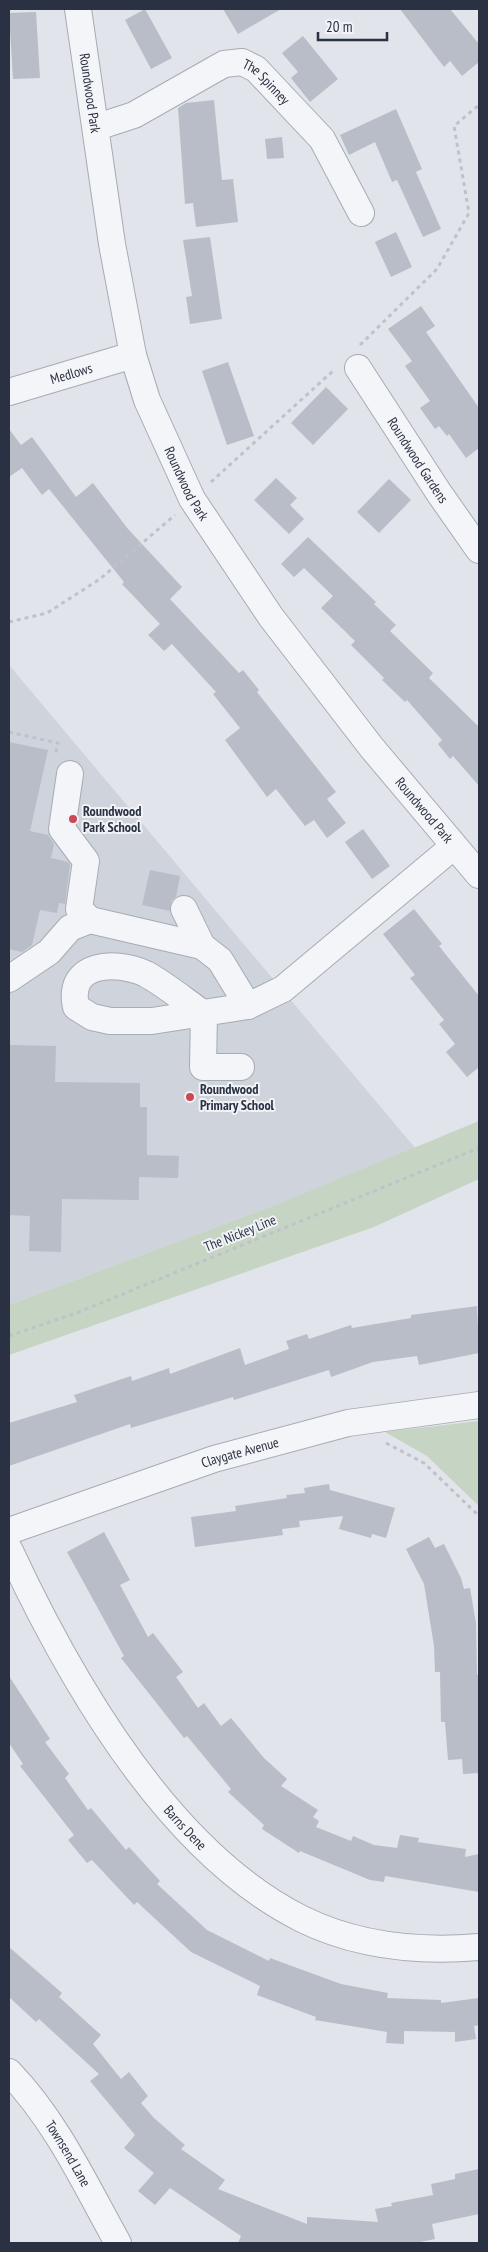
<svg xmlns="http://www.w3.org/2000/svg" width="488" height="2252" font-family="'PT Sans Narrow',sans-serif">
<rect width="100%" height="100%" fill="#e1e4ea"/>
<path fill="#cfd3dc" d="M9,665L416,1149L278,1204L9,1305Z"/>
<g fill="#c6d4c3">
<path d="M479,1121V1179L374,1227L9,1355V1305L278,1204Z"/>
<path d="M479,1421V1506L427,1456L385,1432Z"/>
</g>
<g fill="#b9bdc7">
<path d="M145,9L172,58L151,69L125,20Z"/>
<path d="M223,9H281L238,34Z"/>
<path d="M400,9H450L479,44V62L462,76L450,61L444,67Z"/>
<path d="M36,12L40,78L13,79L9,13Z"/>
<path d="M303,36L338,79L310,102L291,78L298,72L282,53Z"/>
<path d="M214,100L222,180L233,179L238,222L196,227L193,203L185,204L178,108L186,103Z"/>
<path d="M396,109L422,169L416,172L441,229L423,237L397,180L392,182L375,142L349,155L340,135Z"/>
<path d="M282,137L284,158L267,159L265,139Z"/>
<path d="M396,232L412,267L391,277L375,242Z"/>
<path d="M210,237L222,319L190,324L186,297L192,296L183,240Z"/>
<path d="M421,306L435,326L426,332L479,408V448L466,458L449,434L447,436L439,426L435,429L420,408L430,401L405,366L412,361L388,329Z"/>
<path d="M228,362L254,436L227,445L202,371Z"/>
<path d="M326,387L348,409L313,445L291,423Z"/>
<path d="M9,429L21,445L32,437L76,497L93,483L128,529L182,587L170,599L239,673L243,670L259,690L257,692L336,792L327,799L346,823L327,838L314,820L305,826L276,789L267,797L225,740L240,728L213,694L216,692L172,644L164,651L148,635L160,624L122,584L124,582L49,489L42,495L22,468L9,477Z"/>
<path d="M276,478L297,498L290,505L304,519L289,534L254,500Z"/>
<path d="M389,479L411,500L379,533L357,512Z"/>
<path d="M308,537L376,602L374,604L396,625L390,631L433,673L429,678L479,727V786L453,756L450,759L438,744L442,740L407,700L405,702L382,680L384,678L351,645L355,641L321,608L333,596L304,568L294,577L281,564Z"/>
<path d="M9,742L48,750L30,831L48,835L54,844L51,858L68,862L70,865L65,904L59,903L57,913L40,910L32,945L22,952L9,949Z"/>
<path d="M363,829L390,866L372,879L345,842Z"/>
<path d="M150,870L180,876L176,897L171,901L170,911L142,905Z"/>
<path d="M414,909L442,944L439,946L479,996V1067L467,1077L446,1052L455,1044L439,1024L444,1020L410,978L415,975L383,934Z"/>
<path d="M9,1045L56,1046L55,1082L140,1083V1107H147V1155L179,1156L178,1178L139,1177V1200L62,1199L61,1252L29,1251L30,1216L9,1215Z"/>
<path d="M477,1306L479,1353L419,1365L417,1356L373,1362L331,1377L329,1370L234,1400L233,1397L131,1428L130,1424L9,1466V1423L77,1402L74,1395L131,1376L132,1381L169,1368L170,1374L240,1348L245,1365L289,1349L286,1341L307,1334L309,1339L351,1325L352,1328L411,1318V1315Z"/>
<path d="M329,1484L330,1490L395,1508L386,1538L372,1534L371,1538L339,1529L343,1516L299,1521L300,1527L282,1529L283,1535L195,1547L191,1517L236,1511L235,1506L287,1498L286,1495L305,1493L304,1488Z"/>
<path d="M104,1532L130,1580L120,1585L148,1637L153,1633L183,1672L176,1677L198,1708L204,1703L221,1726L231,1718L264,1758L287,1779L281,1786L318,1810L313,1817L319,1821L316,1827L351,1841L353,1836L374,1845L397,1848L400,1835L419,1838L418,1842L466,1849L465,1857L479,1854V1892L385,1876L384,1882L370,1880L300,1851L299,1853L262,1829L264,1825L228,1792L231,1789L187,1736L184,1738L121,1658L124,1656L67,1552Z"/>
<path d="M429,1537L435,1548L444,1544L461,1578L464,1589L470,1588L476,1623L477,1675H479V1773L463,1774L462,1759L448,1760L445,1722H441L440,1672H435L434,1646L424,1584L406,1549Z"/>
<path d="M9,1676L50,1739L45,1742L69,1774L65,1778L88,1810L91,1808L126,1850L129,1847L160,1881L157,1884L207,1930L269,1961L270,1958L341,1984L388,1993L387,1998L441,2000V2003L479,1998V2025L474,2026L476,2039L455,2042V2032L404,2031V2044L386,2043L387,2032L315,2020L316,2017L257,1995L260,1986L191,1952L137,1902L134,1905L92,1860L87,1863L68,1840L74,1835L20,1766L23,1764L9,1743Z"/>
<path d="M9,1947L62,1993L59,1997L101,2035L93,2044L121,2079L129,2072L148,2096L141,2103L154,2118L185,2145L181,2149L225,2180L218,2189L307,2224V2217L378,2222L375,2209L392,2206L391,2203L433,2195L431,2184L455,2179V2174L479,2169V2214L432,2224L435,2239L415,2243H238L241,2236L170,2188L155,2205L138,2191L154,2173L124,2148L135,2135L90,2081L99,2074L39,2019L36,2022L9,1997Z"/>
</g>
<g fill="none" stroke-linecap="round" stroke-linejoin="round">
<g stroke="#a6abb4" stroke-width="28">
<g id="minor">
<path id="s1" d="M78,9L112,244L133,355L147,400L192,499L271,617L372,748L479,875"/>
<path id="s2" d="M97,127L134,115L224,64L242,62L256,69L322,139L361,213"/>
<path id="s3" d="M358,368L439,493L479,550"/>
<path id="s4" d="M9,392L133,355"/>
<path d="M70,774L62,829L86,861L79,909L90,920"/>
<path d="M184,909L202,946"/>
<path d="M9,979L49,952L70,928L90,920L202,946L220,960L248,1006"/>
<path d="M241,1067H203L204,1014C185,1001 166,985 146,974C116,960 66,962 76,1007L92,1017L110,1021H152L248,1006L283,989L454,846"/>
<path id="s5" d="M9,1531L214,1459L348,1423L479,1405"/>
<path id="s6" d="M9,1549C70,1680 168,1852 302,1919C357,1946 420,1952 479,1947"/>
<path id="s7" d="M9,2072C57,2122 85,2184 118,2243"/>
</g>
</g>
<g stroke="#bfc2c9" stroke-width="3" stroke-dasharray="4 4" stroke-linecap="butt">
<path d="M360,345L437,269L469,213L454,126L479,105"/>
<path d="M211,482L334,370"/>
<path d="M9,622L47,613L100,579L175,515"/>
<path d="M9,732L58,743L55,756"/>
<path d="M9,1336L79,1312L479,1148"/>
<path d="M386,1443L424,1463L479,1516"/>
</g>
<use href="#minor" stroke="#f4f5f8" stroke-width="26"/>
</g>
<g fill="#ce4854" stroke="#f1f3f7" stroke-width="2">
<circle cx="73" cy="819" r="5"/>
<circle cx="190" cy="1097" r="5"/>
</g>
<g text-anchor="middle" stroke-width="4" stroke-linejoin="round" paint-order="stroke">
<g font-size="14" fill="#2a3142" stroke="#f1f3f7">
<text dy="5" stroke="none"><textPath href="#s2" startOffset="192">The Spinney</textPath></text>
<text dy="5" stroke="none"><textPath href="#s1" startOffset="85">Roundwood Park</textPath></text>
<text dy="5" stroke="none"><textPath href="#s4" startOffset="65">Medlows</textPath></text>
<text dy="5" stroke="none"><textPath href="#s3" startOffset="110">Roundwood Gardens</textPath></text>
<text dy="5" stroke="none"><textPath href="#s1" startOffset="490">Roundwood Park</textPath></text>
<text dy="5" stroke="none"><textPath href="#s1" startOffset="895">Roundwood Park</textPath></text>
<text transform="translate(240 1233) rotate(-22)" y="5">The Nickey Line</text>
<text dy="5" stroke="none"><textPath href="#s5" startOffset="244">Claygate Avenue</textPath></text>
<text dy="5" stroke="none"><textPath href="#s6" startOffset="331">Barns Dene</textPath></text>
<text dy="5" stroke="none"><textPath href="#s7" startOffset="101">Townsend Lane</textPath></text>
</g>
<g font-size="14" font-weight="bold" fill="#2a3142" stroke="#f1f3f7" text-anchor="start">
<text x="83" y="816">Roundwood<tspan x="83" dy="16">Park School</tspan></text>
<text x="200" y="1094">Roundwood<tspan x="200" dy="16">Primary School</tspan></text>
</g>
</g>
<rect width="488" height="2252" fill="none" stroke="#2a3142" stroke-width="20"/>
<path d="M318 32v8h69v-8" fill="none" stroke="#2a3142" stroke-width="2.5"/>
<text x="326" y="32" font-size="15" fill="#2a3142" stroke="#f1f3f7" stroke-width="4" paint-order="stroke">20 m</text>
</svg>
